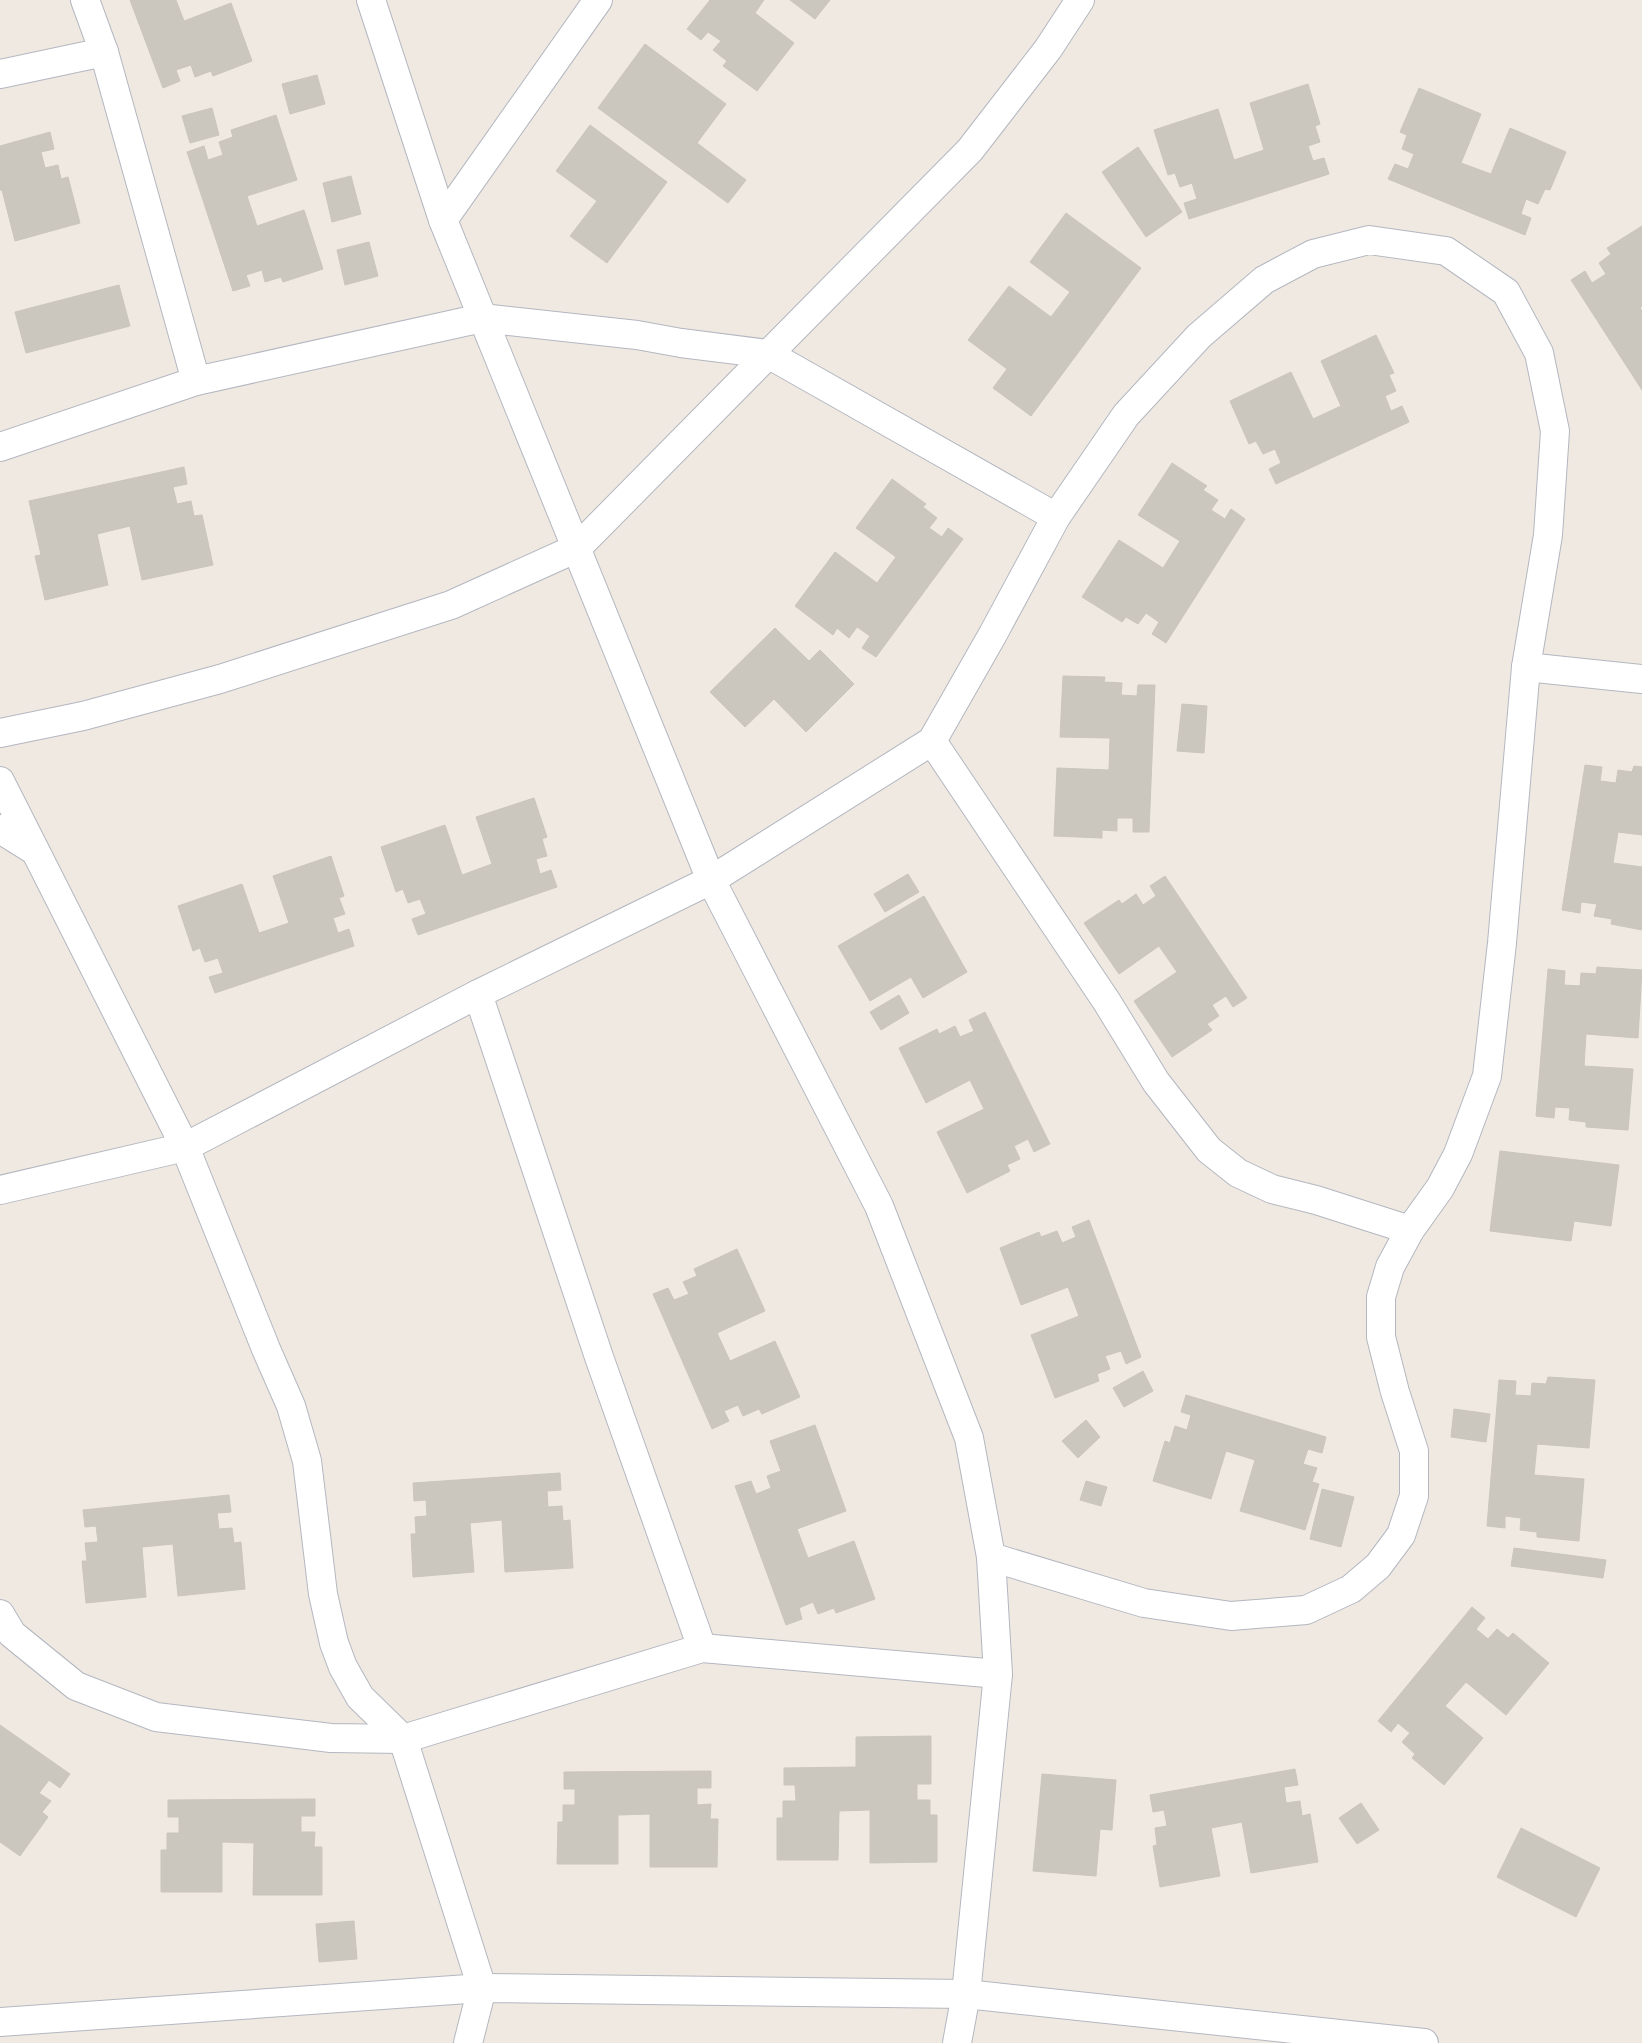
<svg xmlns="http://www.w3.org/2000/svg" width="1642" height="2043" font-family="'Roboto Condensed',sans-serif">
<rect width="100%" height="100%" fill="#efe9e1"/>
<g fill="#cbc7bf" stroke="#cbc5ba">
<path d="M130,0H176L184,21L231,3L252,61L213,76L211,71L195,77L191,65L176,70L180,81L163,88Z"/>
<path d="M710,0H764L755,13L794,43L757,91L723,66L727,61L713,50L721,41L708,32L701,40L687,29Z"/>
<path d="M790,0H830L815,19Z"/>
<path d="M645,44L726,104L697,143L746,180L728,203L598,108Z"/>
<path d="M317,75L325,104L290,114L282,84Z"/>
<path d="M1308,84L1320,124L1315,126L1320,142L1308,146L1313,161L1324,158L1329,174L1189,219L1184,203L1197,199L1192,183L1180,187L1175,173L1168,175L1154,130L1218,109L1234,160L1264,150L1250,103Z"/>
<path d="M1419,88L1481,114L1461,163L1491,174L1510,128L1566,152L1550,190L1545,189L1538,204L1526,199L1521,214L1531,218L1525,235L1388,179L1395,164L1408,169L1414,154L1402,149L1407,135L1400,132Z"/>
<path d="M212,108L219,135L190,143L182,116Z"/>
<path d="M276,115L297,180L247,196L257,226L304,210L323,269L283,282L281,277L265,282L262,270L246,275L250,286L233,291L187,152L204,146L208,160L223,155L219,142L233,137L231,130Z"/>
<path d="M590,125L667,182L607,263L570,236L597,201L556,171Z"/>
<path d="M50,132L54,149L41,152L45,168L58,165L61,179L68,177L80,223L15,241L2,190H0V146Z"/>
<path d="M1138,147L1182,212L1146,237L1102,172Z"/>
<path d="M351,176L361,214L332,222L323,183Z"/>
<path d="M1066,213L1141,268L1031,416L993,388L1007,369L968,340L1009,286L1051,317L1070,292L1030,262Z"/>
<path d="M1642,226V306L1640,308L1642,311V390L1571,280L1585,271L1592,283L1606,274L1599,263L1611,254L1607,248Z"/>
<path d="M369,242L378,276L345,285L337,250Z"/>
<path d="M119,285L130,326L26,353L15,312Z"/>
<path d="M1376,335L1394,373L1389,375L1396,391L1385,396L1391,411L1402,406L1409,422L1276,484L1269,469L1281,463L1275,449L1263,454L1256,441L1249,444L1230,401L1291,372L1313,419L1341,406L1321,361Z"/>
<path d="M1172,463L1207,486L1203,490L1218,500L1211,510L1225,519L1231,509L1245,519L1166,643L1152,634L1159,622L1146,613L1138,624L1126,617L1122,622L1082,597L1119,540L1163,568L1180,541L1138,515Z"/>
<path d="M184,467L187,484L173,487L177,504L191,501L194,516L202,515L213,565L142,580L130,526L97,534L108,585L45,600L35,556L41,555L29,501Z"/>
<path d="M892,479L926,504L923,507L937,518L929,528L942,537L948,528L963,539L876,657L862,648L870,636L857,627L849,638L837,628L833,635L795,606L835,552L877,583L896,557L856,528Z"/>
<path d="M775,628L809,661L820,650L854,684L806,732L774,699L745,727L710,692Z"/>
<path d="M1063,676L1105,677L1104,682L1122,683L1121,695L1137,696L1138,685H1155L1149,832H1133V818H1117V831L1102,830V838L1054,836L1057,768L1109,770L1110,738L1060,737Z"/>
<path d="M1182,704L1207,706L1204,753L1177,751Z"/>
<path d="M1585,765L1602,767L1600,781L1616,783L1618,770L1632,772L1634,766L1642,767V835L1618,832L1613,863L1642,867V930L1611,924L1612,919L1594,916L1597,904L1581,902L1580,913L1562,910Z"/>
<path d="M534,798L547,837L542,839L547,856L536,859L540,874L551,870L557,887L418,935L412,919L426,914L420,899L408,903L403,889L396,892L381,847L445,825L462,875L492,864L476,817Z"/>
<path d="M331,856L344,896L339,898L345,914L333,918L338,933L349,929L354,946L215,993L209,977L223,973L218,958L205,962L200,948L193,951L178,906L242,884L259,933L289,923L273,876Z"/>
<path d="M908,874L919,892L885,912L874,894Z"/>
<path d="M1165,876L1247,998L1233,1007L1226,996L1212,1005L1219,1016L1207,1024L1212,1030L1172,1057L1134,1001L1177,972L1159,946L1119,974L1084,923L1119,900L1122,904L1136,894L1143,905L1156,896L1150,886Z"/>
<path d="M924,896L967,972L923,998L911,977L870,1001L838,946Z"/>
<path d="M1597,967L1642,970L1638,1038L1586,1034L1584,1066L1633,1069L1628,1130L1586,1127V1122L1569,1120L1570,1108L1555,1107L1554,1118L1536,1116L1548,969L1565,971L1564,985L1580,986L1581,973L1596,974Z"/>
<path d="M899,995L909,1013L881,1030L870,1012Z"/>
<path d="M985,1012L1050,1144L1034,1152L1028,1139L1014,1146L1020,1159L1007,1165L1010,1171L967,1193L937,1132L984,1109L970,1080L926,1103L899,1048L937,1029L939,1034L955,1026L960,1037L974,1031L969,1020Z"/>
<path d="M1500,1151L1619,1165L1611,1226L1574,1221L1571,1241L1490,1231Z"/>
<path d="M1089,1220L1141,1357L1126,1364L1121,1351L1105,1356L1110,1369L1097,1374L1099,1381L1055,1398L1031,1335L1079,1316L1068,1287L1021,1305L1000,1248L1039,1232L1041,1237L1057,1231L1062,1243L1076,1237L1072,1227Z"/>
<path d="M737,1249L765,1311L717,1333L730,1361L775,1341L800,1397L762,1414L759,1409L743,1416L738,1405L724,1411L729,1421L712,1429L653,1294L668,1288L674,1300L689,1294L683,1282L697,1276L694,1269Z"/>
<path d="M1143,1371L1153,1391L1124,1407L1113,1388Z"/>
<path d="M1548,1377L1595,1380L1589,1448L1537,1444L1534,1475L1584,1479L1579,1541L1537,1537V1532L1520,1530L1521,1518L1505,1516V1528L1487,1526L1499,1380L1516,1381L1515,1395L1531,1396L1532,1383L1546,1384Z"/>
<path d="M1186,1395L1326,1437L1322,1453L1308,1449L1303,1464L1317,1468L1312,1482L1319,1484L1305,1530L1240,1511L1255,1460L1226,1451L1211,1499L1153,1481L1165,1441L1170,1443L1175,1426L1187,1430L1191,1415L1181,1412Z"/>
<path d="M1454,1409L1490,1414L1486,1442L1451,1437Z"/>
<path d="M1086,1420L1100,1437L1078,1458L1062,1441Z"/>
<path d="M815,1425L846,1511L797,1529L808,1558L854,1541L875,1599L836,1613L834,1608L818,1614L813,1602L799,1608L802,1619L786,1625L735,1486L751,1481L756,1494L771,1488L767,1476L781,1471L770,1441Z"/>
<path d="M560,1473L561,1490L547,1491L548,1507L562,1506L563,1521L570,1520L573,1568L505,1572L502,1520L470,1523L474,1572L413,1577L411,1534H416L415,1517L427,1516L426,1500L414,1501L413,1483Z"/>
<path d="M1086,1481L1107,1487L1101,1506L1080,1500Z"/>
<path d="M1322,1489L1354,1497L1341,1547L1310,1539Z"/>
<path d="M229,1495L231,1512L217,1513L219,1529L232,1528L234,1543L241,1542L245,1589L178,1596L173,1544L142,1547L146,1597L86,1603L82,1561H87L85,1543L98,1542L96,1526L85,1527L83,1510Z"/>
<path d="M1514,1548L1606,1560L1603,1578L1511,1566Z"/>
<path d="M1472,1607L1485,1618L1476,1629L1488,1639L1497,1629L1508,1638L1513,1633L1549,1663L1506,1715L1466,1682L1445,1706L1483,1738L1444,1785L1412,1758L1415,1754L1402,1742L1410,1733L1398,1723L1391,1732L1378,1721Z"/>
<path d="M0,1725L70,1774L60,1788L49,1780L39,1793L51,1801L42,1812L48,1817L20,1856L0,1842Z"/>
<path d="M931,1736V1784H917V1800H930V1815H937V1862L870,1863V1810L839,1811L838,1860H777V1818H783V1801H796L795,1785H784V1768L856,1767V1737Z"/>
<path d="M1295,1769L1298,1785L1284,1787L1286,1803L1300,1801L1302,1816L1310,1814L1318,1862L1251,1873L1242,1822L1211,1828L1220,1876L1160,1887L1153,1846L1157,1845L1155,1828L1167,1826L1164,1810L1153,1812L1150,1795Z"/>
<path d="M711,1771V1788H697V1805L711,1804L710,1819H718L717,1867H650V1814L618,1815V1864H557L558,1822H563V1805H575V1789H564V1772Z"/>
<path d="M1042,1774L1116,1780L1112,1830L1100,1829L1096,1876L1033,1871Z"/>
<path d="M315,1799V1816H301V1832H315L314,1847H322V1895H253L254,1843L222,1842V1892H161V1850H167V1833H179V1817H168V1800Z"/>
<path d="M1361,1803L1379,1830L1357,1844L1339,1818Z"/>
<path d="M1521,1828L1600,1868L1576,1917L1497,1877Z"/>
<path d="M354,1921L357,1959L319,1962L316,1924Z"/>
</g>
<g fill="none" stroke-linecap="round" stroke-linejoin="round">
<g stroke="#b4b7c1" stroke-width="30">
<g id="street">
<path d="M85,0L104,52L196,381"/>
<path d="M371,0L443,220L711,880L879,1206L969,1438L991,1557L998,1674L966,1994L957,2043"/>
<path d="M0,74L104,52"/>
<path d="M443,220L598,0"/>
<path d="M0,447L196,381L482,318L637,335L681,343L768,354L1056,517"/>
<path d="M1526,667L1642,679"/>
<path d="M0,733L83,716L220,679L451,605L577,548L970,150L1048,49L1080,0"/>
<path d="M932,741L1107,1002L1156,1082L1209,1150L1238,1173L1272,1189L1316,1200L1410,1230"/>
<path d="M0,781L185,1147L266,1349L291,1406L307,1461L323,1594L334,1643L343,1667L360,1697L403,1739L482,1988L468,2043"/>
<path d="M0,829L35,851"/>
<path d="M478,994L599,1357L702,1648"/>
<path d="M0,1190L185,1147L478,994L711,880L932,741L993,634L1056,517L1126,415L1199,336L1264,280L1313,254L1369,240L1446,251L1506,292L1539,353L1555,431L1548,535L1526,667L1502,943L1487,1076L1458,1154L1440,1188L1410,1230L1390,1267L1381,1297V1337L1395,1392L1414,1451V1496L1401,1535L1378,1566L1351,1589L1306,1610L1231,1616L1144,1603L991,1557"/>
<path d="M0,1614L12,1634L76,1686L156,1717L331,1738L403,1739L702,1648L998,1674"/>
<path d="M0,2022L482,1988L966,1994L1424,2043"/>
</g>
</g>
<use href="#street" stroke="#fff" stroke-width="28"/>
</g>
</svg>
